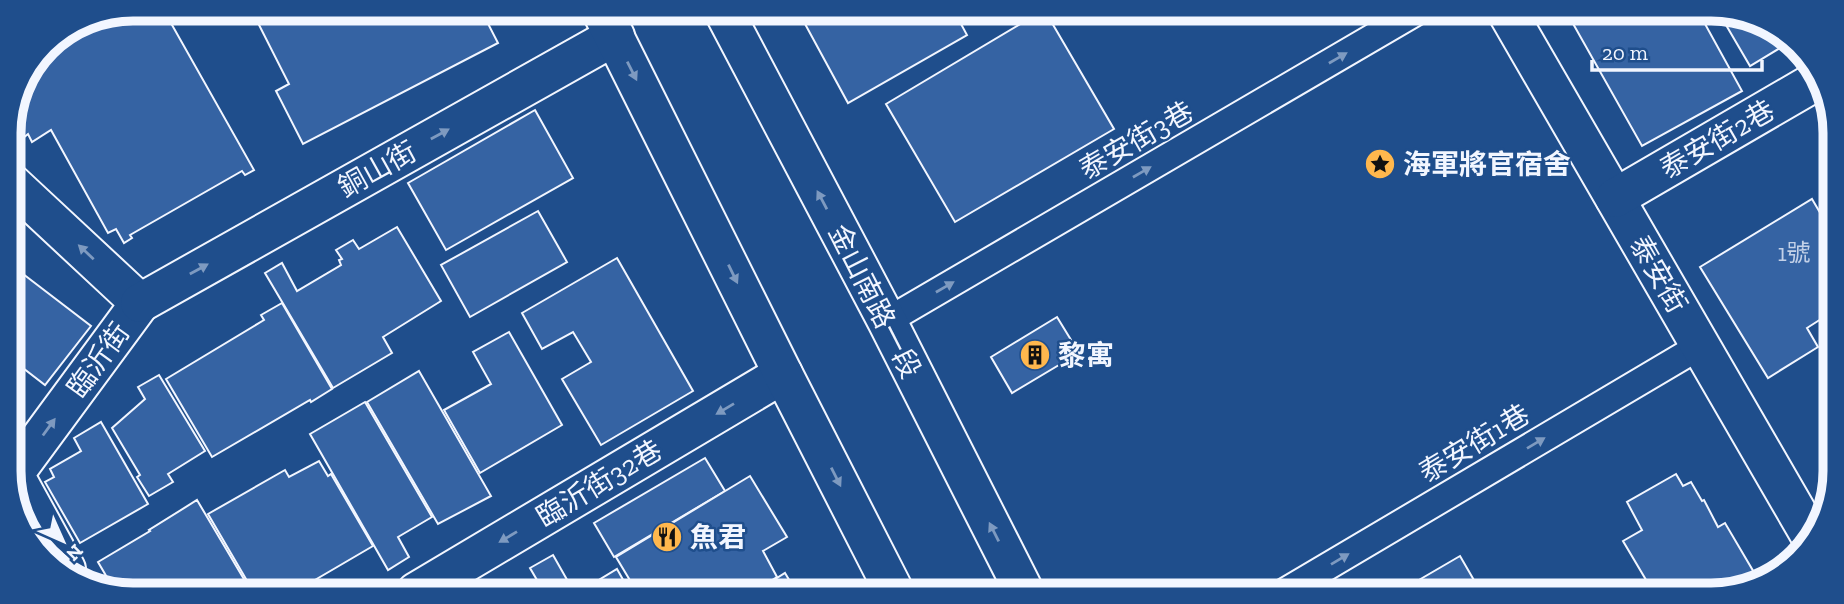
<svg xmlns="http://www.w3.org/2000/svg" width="1844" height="604" font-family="'Zilla Slab','Noto Sans TC',serif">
<rect width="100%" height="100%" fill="#1f4e8c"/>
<g fill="#3563a3" stroke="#f2f6ff" stroke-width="2">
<path d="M133,9H163L254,170L245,175L242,171L130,235L132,238L124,243L116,229L108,233L51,130L32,142L28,134L22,139L11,120L46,45L92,17Z"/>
<path d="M251,9L481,10L498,43L303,144L276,91L289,84Z"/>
<path d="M798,11H954L967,35L848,103Z"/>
<path d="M1042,11H1045L1114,129L955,222L886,104Z"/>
<path d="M1567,13H1699L1742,91L1642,146Z"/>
<path d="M1719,13H1743L1790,42L1750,66Z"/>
<path d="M535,110L573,178L446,250L408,183Z"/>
<path d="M1812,199L1832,233V312L1807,328L1818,347L1768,378L1700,267Z"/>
<path d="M538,211L567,262L470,317L441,265Z"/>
<path d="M397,227L441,301L383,337L392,353L333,388L265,273L282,263L297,291L341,265L339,260L342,259L336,250L353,240L359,249Z"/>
<path d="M617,258L693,391L601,445L562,379L591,362L573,332L542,349L522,313Z"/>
<path d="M10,264L91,326L45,385L10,358Z"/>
<path d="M282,303L332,389L311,402L310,400L212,457L166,379L264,320L261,315Z"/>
<path d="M1057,317L1079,353L1012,393L991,357Z"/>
<path d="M509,332L562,425L480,473L444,410L491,384L473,352Z"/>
<path d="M419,371L491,496L438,524L367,402Z"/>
<path d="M159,375L205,451L168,474L173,482L149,496L137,477L140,475L112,428L145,399L138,387Z"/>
<path d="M10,381L19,389L11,398Z"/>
<path d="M365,402L432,517L398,537L409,557L388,570L310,434Z"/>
<path d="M101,422L148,504L80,543L45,482L54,477L50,469L81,451L74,438Z"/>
<path d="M1831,444V466L1822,450Z"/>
<path d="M705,458L725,491L614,557L594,523Z"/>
<path d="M319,461L328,476L331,474L373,546L296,591H253L208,514L285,470L289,477Z"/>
<path d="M1676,474L1683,486L1691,482L1702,501L1704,500L1718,527L1725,523L1755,574L1761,570L1766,577L1718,595H1655L1623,541L1642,530L1627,502Z"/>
<path d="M750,476L787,537L763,551L777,577L751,593L637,592L616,557Z"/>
<path d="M197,500L251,591H115L98,562L150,531L149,530Z"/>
<path d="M553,555L574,592H544L530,568Z"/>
<path d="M1460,556L1482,594H1395Z"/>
<path d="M617,569L630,592H579Z"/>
<path d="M785,573L797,593H753Z"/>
</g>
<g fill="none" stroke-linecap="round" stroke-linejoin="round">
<g stroke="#f2f6ff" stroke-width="30">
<g id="service">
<path d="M887,321L1416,12"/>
<path d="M1281,594L1700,346"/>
</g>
</g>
<g stroke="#f2f6ff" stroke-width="42">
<g id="minor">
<path d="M1507,12L1810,535"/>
<path d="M9,181L140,303L14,474L66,569"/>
<path d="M1615,198L1818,80"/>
<path d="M140,303L615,36"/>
<path d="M416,592L783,374"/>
</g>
</g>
<g stroke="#f2f6ff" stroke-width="42">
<g id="secondary">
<path d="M601,10L783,374L895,593"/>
<path d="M723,10L887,321L1025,593"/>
</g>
</g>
<use href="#service" stroke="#1f4e8c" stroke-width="26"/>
<use href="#minor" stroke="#1f4e8c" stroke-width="38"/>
<use href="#secondary" stroke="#1f4e8c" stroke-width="38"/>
</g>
<defs><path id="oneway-solid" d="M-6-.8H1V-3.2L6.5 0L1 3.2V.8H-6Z" transform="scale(1.75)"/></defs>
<g fill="#7e9ac0">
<use href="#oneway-solid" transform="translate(1338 58) rotate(-30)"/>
<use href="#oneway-solid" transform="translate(632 71) rotate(63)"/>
<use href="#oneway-solid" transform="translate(440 134) rotate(-29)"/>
<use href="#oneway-solid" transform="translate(1142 172) rotate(-30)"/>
<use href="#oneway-solid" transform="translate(822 200) rotate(-118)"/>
<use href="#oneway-solid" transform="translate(86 252) rotate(-137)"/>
<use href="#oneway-solid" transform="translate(199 269) rotate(-29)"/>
<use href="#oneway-solid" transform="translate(733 274) rotate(64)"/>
<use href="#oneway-solid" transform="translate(945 287) rotate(-30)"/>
<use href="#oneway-solid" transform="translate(725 409) rotate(149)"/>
<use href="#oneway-solid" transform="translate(49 427) rotate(-54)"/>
<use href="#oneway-solid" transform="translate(1536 443) rotate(-31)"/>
<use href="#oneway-solid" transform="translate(836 477) rotate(63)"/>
<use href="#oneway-solid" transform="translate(994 532) rotate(-117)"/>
<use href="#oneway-solid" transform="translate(508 537) rotate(149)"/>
<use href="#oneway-solid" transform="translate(1340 559) rotate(-31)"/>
</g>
<defs>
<g id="sight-disc" transform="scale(1.575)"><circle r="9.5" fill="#ffb74d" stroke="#1f4e8c"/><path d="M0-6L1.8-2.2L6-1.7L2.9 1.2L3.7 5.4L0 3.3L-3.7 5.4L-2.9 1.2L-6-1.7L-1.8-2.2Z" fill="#111"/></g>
<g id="building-disc" transform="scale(1.575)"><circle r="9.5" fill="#ffb74d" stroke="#1f4e8c"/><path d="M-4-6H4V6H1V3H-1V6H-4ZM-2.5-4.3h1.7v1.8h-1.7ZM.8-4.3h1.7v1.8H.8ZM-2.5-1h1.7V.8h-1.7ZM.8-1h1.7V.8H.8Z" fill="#111"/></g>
<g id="restaurant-disc" transform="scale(1.575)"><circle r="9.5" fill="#ffb74d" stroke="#1f4e8c"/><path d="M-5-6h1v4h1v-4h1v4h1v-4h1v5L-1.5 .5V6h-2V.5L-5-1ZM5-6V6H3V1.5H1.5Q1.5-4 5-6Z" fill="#111"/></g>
</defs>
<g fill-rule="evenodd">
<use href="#sight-disc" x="1380" y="164"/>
<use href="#building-disc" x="1035" y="355"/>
<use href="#restaurant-disc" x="667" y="537"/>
</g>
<g text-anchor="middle" stroke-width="5" stroke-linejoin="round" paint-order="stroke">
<g font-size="24" fill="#c3d1e8">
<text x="1794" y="261">1號</text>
</g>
<g font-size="28" fill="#f2f6ff" stroke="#1f4e8c">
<text transform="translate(1717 139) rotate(-30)" y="10">泰安街2巷</text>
<text transform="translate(1136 140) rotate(-30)" y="10">泰安街3巷</text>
<text transform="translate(377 169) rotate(-29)" y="10">銅山街</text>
<text transform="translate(1659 274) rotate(60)" y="10">泰安街</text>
<text transform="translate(875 301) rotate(63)" y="10">金山南路一段</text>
<text transform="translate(98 360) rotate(-54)" y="10">臨沂街</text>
<text transform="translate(1474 443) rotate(-31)" y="10">泰安街1巷</text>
<text transform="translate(599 483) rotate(-31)" y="10">臨沂街32巷</text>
</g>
<g font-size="28" font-weight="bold" fill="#f2f6ff" stroke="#1f4e8c" text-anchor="start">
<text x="1403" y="174">海軍將官宿舍</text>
<text x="1058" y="365">黎寓</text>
<text x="690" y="547">魚君</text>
</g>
</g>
<path d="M0 0H1844V604H0ZM133 21H1711A112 112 0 0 1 1823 133V471A112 112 0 0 1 1711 583H133A112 112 0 0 1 21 471V133A112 112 0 0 1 133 21Z" fill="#1f4e8c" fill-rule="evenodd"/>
<path fill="none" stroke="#f2f6ff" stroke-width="9" d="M133 21H1711A112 112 0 0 1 1823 133V471A112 112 0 0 1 1711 583H133A112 112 0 0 1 21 471V133A112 112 0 0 1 133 21Z"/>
<g transform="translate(63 541) rotate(135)" stroke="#1f4e8c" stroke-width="5" paint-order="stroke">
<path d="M0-5L12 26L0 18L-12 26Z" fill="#f2f6ff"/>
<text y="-10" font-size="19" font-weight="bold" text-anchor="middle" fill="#f2f6ff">N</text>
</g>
<path d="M1592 60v10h170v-10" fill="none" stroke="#f2f6ff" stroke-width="3.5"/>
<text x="1602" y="60" font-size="21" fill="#f2f6ff" stroke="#1f4e8c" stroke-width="5" paint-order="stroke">20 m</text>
</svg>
